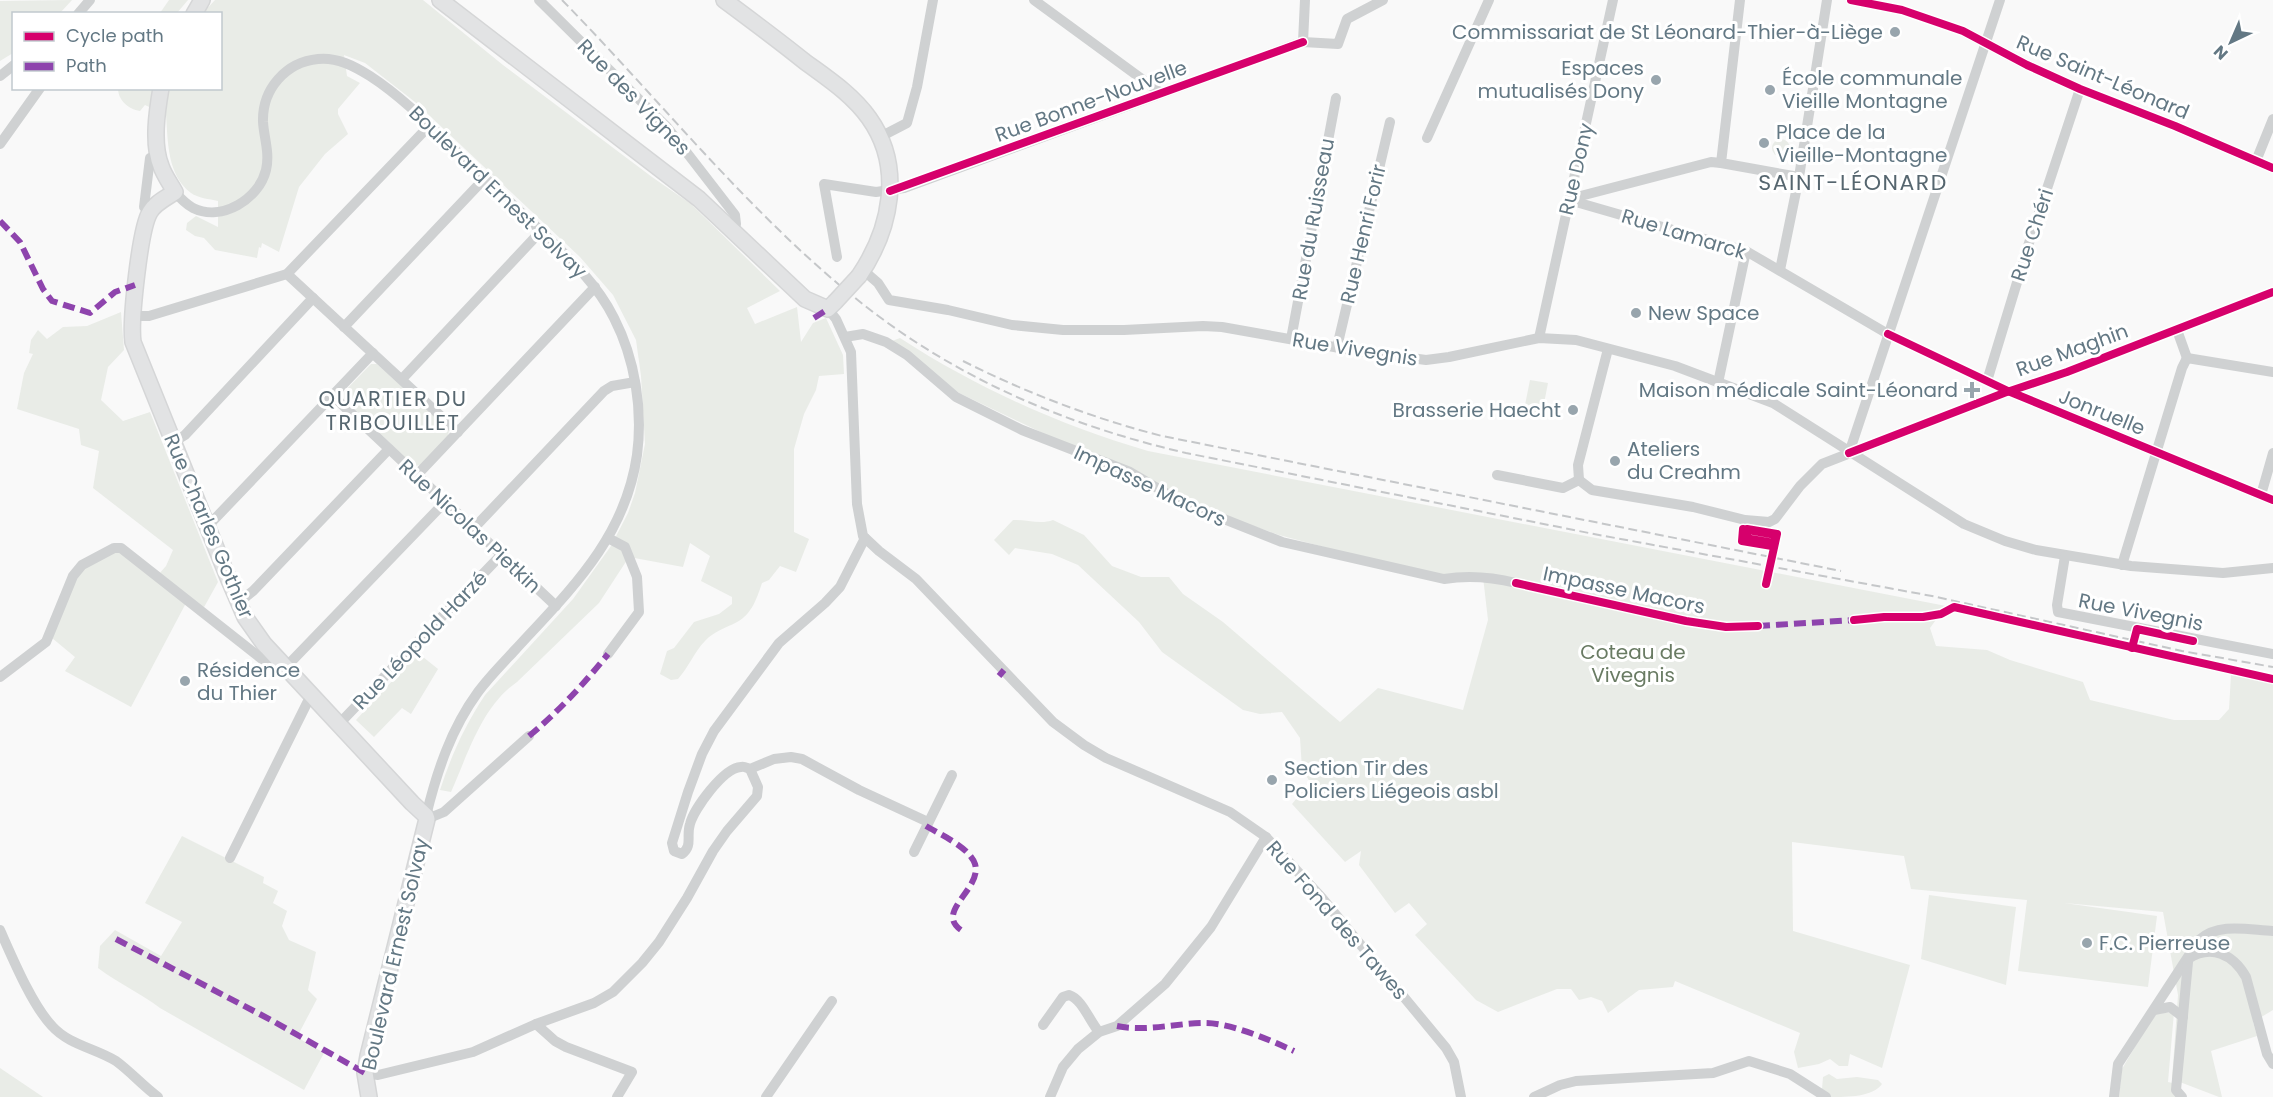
<svg xmlns="http://www.w3.org/2000/svg" width="2273" height="1097" font-family="Poppins,sans-serif">
<rect width="100%" height="100%" fill="#f9f9f9"/>
<g fill="#e9ece7">
<path d="M72,0L60,13L14,14L13,53L0,61V1Z"/>
<path d="M169,0H188L177,13H160Z"/>
<path d="M215,0H423L503,65L652,177L691,204L780,291L747,308L755,324L797,307L801,342L813,323L826,318L843,355L844,374L819,376L816,390L804,414L794,449V532L809,539L796,572L780,566L769,580L762,583C757,598 752,614 737,622C726,628 714,631 705,641C694,652 689,667 678,679L671,680L660,674L667,651L674,648L694,622L719,614L732,604V597L701,581L710,556L690,543L683,567L629,557L599,603L517,682C482,706 468,754 451,792L440,790C452,754 464,727 485,695L573,599L611,546L628,513L635,493L645,444L641,376L636,340L613,295L580,257L415,102L365,63L344,55L347,76L360,83L338,109V114L348,134L325,154L299,187L279,252L262,243L261,248L259,247L257,258L215,250L204,238L195,236L186,230L187,223L196,216L218,227V201C209,199 198,198 191,193C167,175 168,142 166,115L145,105L140,111C128,109 118,100 118,88H220V14L203,13Z"/>
<circle cx="1781" cy="148" r="9"/>
<path d="M121,312L124,350L108,367L101,400L123,421L150,412L218,582L203,609L159,574L166,566L173,550L93,488L99,451L81,445L79,429L17,409L24,373L33,354L29,353L31,340L38,330L47,339L63,327L87,326Z"/>
<path d="M900,338C977,388 1060,425 1148,451L1946,606L1930,628L1936,646L1987,650L2010,660L2083,682L2090,700L2174,720H2219L2229,709L2231,675L2273,682V1010L2253,1022L2257,1036L2211,1051L2222,1097H2219L2172,1079L2178,995L2163,912L2064,903L2157,916L2148,987L2018,971L2027,900L1911,889L1904,856L1792,842L1793,931L1910,965L1882,1068L1850,1054L1848,1066H1839L1830,1059L1819,1064L1798,1068L1794,1052L1800,1033L1675,981L1673,987L1639,990L1608,1013L1602,1001L1591,997L1579,1000L1571,989H1557L1498,1012L1476,1000L1415,935L1427,924L1409,903L1395,913L1359,865L1361,851L1345,862L1292,804L1310,782L1302,769L1300,738L1282,712L1260,714L1243,710L1162,652L1139,622L1078,565L1052,554L1015,548L1009,555L994,540L1013,520C1026,519 1040,525 1053,520L1084,535L1112,566L1141,577H1169L1183,594L1223,622L1340,722L1378,688L1463,710L1488,620L1483,577L1443,579L1279,535L1191,504L959,393L892,341Z"/>
<path d="M371,364H377L449,430L448,436L421,465L415,466L412,464L344,399V392Z"/>
<path d="M1530,380L1548,383L1541,419L1523,415Z"/>
<path d="M121,550L186,603L131,707L65,671L75,657L52,638L74,580L85,564Z"/>
<path d="M418,653L438,669L411,714L402,708L374,737L356,720Z"/>
<path d="M182,836L264,877L263,883L278,891L273,903L287,911L282,926L289,940L316,952L308,990L317,999L297,1037L324,1053L304,1090L160,1008C140,993 118,983 98,968L100,946L115,930L161,956L182,922L145,903Z"/>
<path d="M1929,895L2016,907L2006,985L1921,959Z"/>
<path d="M2174,1012L2168,1082L2177,1084L2181,1097H2119L2122,1069L2154,1014Z"/>
<path d="M0,1068L43,1097H0Z"/>
<path d="M1829,1074L1837,1079L1857,1077L1878,1080L1882,1084C1873,1097 1847,1097 1831,1097L1822,1089L1823,1077Z"/>
</g>
<g fill="none" stroke-linecap="round" stroke-linejoin="round">
<g stroke="#d5d6d7" stroke-width="18">
<g id="secondary">
<path d="M440,0L699,199L805,299L828,309L835,302"/>
<path d="M724,0C751,20 778,40 804,61C827,78 852,94 869,118C904,167 891,229 859,276"/>
<path d="M194,14L202,0"/>
<path d="M161,88C157,111 152,144 161,166C164,175 170,183 175,192C166,198 155,203 150,212C140,228 130,321 133,342L229,580L245,617L264,644L412,803L426,816L427,819L368,1056L365,1073L369,1097"/>
</g>
</g>
<g stroke="#cfd1d2" stroke-width="10">
<path d="M539,0L667,127L735,215L736,224L733,231"/>
<path d="M1034,0L1161,93"/>
<path d="M1740,0L1721,163L1799,177"/>
<path d="M1851,0L1902,10L1963,31L2027,65L2080,89L2175,126L2273,168"/>
<path d="M78,14L90,0"/>
<path d="M1303,42L1305,0"/>
<path d="M0,76L14,65"/>
<path d="M880,137L907,123L917,87L933,0"/>
<path d="M1427,138L1489,0"/>
<path d="M0,144L40,88"/>
<path d="M150,158L144,207L150,211"/>
<path d="M2256,161L2273,119"/>
<path d="M175,192C180,198 186,204 193,208C222,222 259,199 266,170C270,153 264,138 263,122C262,89 286,62 318,59C337,57 354,66 370,76C407,100 439,135 471,165C494,186 516,208 539,229C567,256 596,282 614,318C635,359 643,409 637,455C625,539 569,591 515,650C502,664 489,677 478,692C451,729 437,771 426,816"/>
<path d="M1569,199L1711,162L1721,163"/>
<path d="M1569,200L1746,251L1888,334L2008,391L2273,500"/>
<path d="M837,257L824,184L876,192L904,188L1296,44L1303,42L1338,44L1347,19L1383,0"/>
<path d="M863,270L878,283L889,300L948,310L1012,325L1063,330H1124L1203,326L1222,327L1351,350L1426,360L1449,357L1539,338L1576,340L1675,366L1773,403L1964,524L2005,541L2036,550L2131,566L2223,573L2273,568"/>
<path d="M1780,270L1799,177L1827,0"/>
<path d="M287,274L458,432"/>
<path d="M828,309L836,319L851,352L857,504L863,536L879,551L916,579L1053,722L1084,745L1106,758L1230,812L1266,837L1322,898L1446,1048L1454,1062L1461,1097"/>
<path d="M132,316H149L287,274L429,126"/>
<path d="M344,327L485,178"/>
<path d="M2177,330L2187,358"/>
<path d="M845,337L863,334L886,342L907,355L956,397L1022,430L1130,472L1181,502L1282,542L1444,579C1468,575 1492,577 1516,583"/>
<path d="M1539,338L1613,0"/>
<path d="M1291,339L1336,98"/>
<path d="M1337,347L1390,122"/>
<path d="M2187,358L2273,372"/>
<path d="M402,379L541,231"/>
<path d="M1987,381L2029,243L2080,89"/>
<path d="M1718,383L1746,251"/>
<path d="M333,396L556,606"/>
<path d="M172,443L185,435L313,298"/>
<path d="M1849,453L2000,0"/>
<path d="M417,475L595,287"/>
<path d="M1497,475L1563,488L1579,480"/>
<path d="M1579,480L1592,490L1693,507L1745,520L1769,522L1775,519L1800,486L1822,464L2004,393L2067,372L2273,292"/>
<path d="M1579,480L1578,465L1608,349"/>
<path d="M2261,495L2273,453"/>
<path d="M207,527L373,353"/>
<path d="M474,528L604,391L612,386L635,382"/>
<path d="M608,538L625,547L637,577L639,612L608,654"/>
<path d="M2065,556L2057,605L2058,612L2273,654"/>
<path d="M2122,565L2182,368L2187,358"/>
<path d="M238,603L253,591L389,449"/>
<path d="M286,667L445,502"/>
<path d="M0,677L46,642L73,576L82,565L114,548H121L267,663L276,657"/>
<path d="M338,725L502,554"/>
<path d="M750,769L774,759L791,757L802,759L859,790L928,822"/>
<path d="M427,819L444,812L529,736"/>
<path d="M914,852L952,775"/>
<path d="M230,858L311,695"/>
<path d="M0,930C12,957 32,1005 52,1026C69,1045 95,1048 116,1061C131,1072 143,1086 158,1097"/>
<path d="M2188,959C2211,944 2233,954 2246,977L2267,1054L2273,1064"/>
<path d="M2154,1010L2170,1007L2183,1017"/>
<path d="M536,1024L555,1041L566,1047L632,1072L617,1097"/>
<path d="M1043,1025L1063,997L1069,995C1082,999 1089,1020 1099,1032"/>
<path d="M365,1073L378,1075L473,1052L536,1024L594,1003L613,992L642,963L659,942L687,898L713,851L727,831L757,796L758,787L750,769C747,768 744,766 741,767C723,768 694,809 690,824C686,836 693,846 682,854L674,851L672,843L688,792L702,754L714,731L779,643L825,603L840,587L865,538"/>
<path d="M766,1097L832,1001"/>
<path d="M1050,1097L1063,1067L1078,1049L1099,1032L1117,1026L1165,984L1211,927L1266,837"/>
<path d="M1534,1097L1560,1085L1576,1081L1713,1073L1749,1061L1790,1074L1826,1097"/>
<path d="M2114,1097L2118,1064L2199,940C2219,922 2249,930 2273,931"/>
<path d="M2182,1097L2176,1090L2188,962"/>
</g>
<use href="#secondary" stroke="#e2e3e4" stroke-width="15"/>
<g stroke="#c5c7c9" stroke-width="2" stroke-dasharray="9 4.5" stroke-linecap="butt">
<path d="M562,0C664,104 760,227 877,315C969,384 1074,427 1186,453L1599,535L1932,596L2182,651L2273,667"/>
<path d="M963,361C1027,393 1092,418 1162,436L1841,571"/>
</g>
<g stroke="#d5d6d7" stroke-width="18" stroke-linecap="butt">
<path id="secondary-bridge" d="M835,302L859,276"/>
</g>
<use href="#secondary-bridge" stroke="#e2e3e4" stroke-width="15"/>
<g stroke="#8e44ad" stroke-width="6" stroke-dasharray="12 6" stroke-linecap="butt">
<path d="M0,221L20,242L43,289L52,301L90,313L115,292L135,285"/>
<path d="M814,318L828,309"/>
<path d="M1758,626L1854,620"/>
<path d="M999,676L1004,670"/>
<path d="M529,736C559,711 584,684 608,654"/>
<path d="M926,826C941,835 969,847 975,864C983,890 929,914 966,933"/>
<path d="M116,939L271,1020L365,1073"/>
<path d="M1117,1026C1147,1032 1176,1023 1205,1023C1231,1023 1270,1040 1294,1051"/>
</g>
<g stroke="#fff" stroke-width="11">
<g id="cycleway">
<path d="M1851,0L1902,10L1963,31L2027,65L2080,89L2175,126L2273,168"/>
<path d="M890,191L1303,42"/>
<path d="M1888,334L2008,391L2273,500"/>
<path d="M1849,453L2004,393L2067,372L2273,292"/>
<path d="M1743,529L1742,541L1772,546L1773,544L1746,539L1748,530L1776,535L1774,543L1745,538L1747,529L1777,534L1766,584"/>
<path d="M1516,583L1686,621L1726,627L1758,626"/>
<path d="M1854,620L1884,617H1923L1941,614L1954,607L2273,679"/>
<path d="M2132,648L2137,629L2193,641"/>
</g>
</g>
<use href="#cycleway" stroke="#d6006c" stroke-width="8"/>
</g>
<g fill="#98a5ad" stroke="#fff" stroke-width="2">
<circle cx="1895" cy="32" r="6"/>
<circle cx="1656" cy="80" r="6"/>
<circle cx="1770" cy="90" r="6"/>
<circle cx="1764" cy="143" r="6"/>
<circle cx="1636" cy="313" r="6"/>
<path d="M1969 381h6v6h6v6h-6v6h-6v-6h-6v-6h6z"/>
<circle cx="1573" cy="410" r="6"/>
<circle cx="1615" cy="461" r="6"/>
<circle cx="185" cy="681" r="6"/>
<circle cx="1272" cy="780" r="6"/>
<circle cx="2087" cy="943" r="6"/>
</g>
<g text-anchor="middle" stroke-width="6" stroke-linejoin="round" paint-order="stroke">
<g font-size="20" fill="#637884" stroke="#fff" text-anchor="start">
<text x="1883" y="39" text-anchor="end">Commissariat de St Léonard-Thier-à-Liège</text>
<text x="1644" y="75" text-anchor="end">Espaces<tspan x="1644" dy="23">mutualisés Dony</tspan></text>
<text x="1782" y="85">École communale<tspan x="1782" dy="23">Vieille Montagne</tspan></text>
<text x="1776" y="139">Place de la<tspan x="1776" dy="23">Vieille-Montagne</tspan></text>
<text x="1648" y="320">New Space</text>
<text x="1958" y="397" text-anchor="end">Maison médicale Saint-Léonard</text>
<text x="1561" y="417" text-anchor="end">Brasserie Haecht</text>
<text x="1627" y="456">Ateliers<tspan x="1627" dy="23">du Creahm</tspan></text>
<text x="197" y="677">Résidence<tspan x="197" dy="23">du Thier</tspan></text>
<text x="1284" y="775">Section Tir des<tspan x="1284" dy="23">Policiers Liégeois asbl</tspan></text>
<text x="2099" y="950">F.C. Pierreuse</text>
</g>
<g font-size="20" fill="#637884" stroke="#fff">
<text transform="translate(2103 77) rotate(23)" y="7">Rue Saint-Léonard</text>
<text transform="translate(634 97) rotate(46)" y="7">Rue des Vignes</text>
<text transform="translate(1091 101) rotate(-20)" y="7">Rue Bonne-Nouvelle</text>
<text transform="translate(1576 169) rotate(-77)" y="7">Rue Dony</text>
<text transform="translate(498 192) rotate(44)" y="7">Boulevard Ernest Solvay</text>
<text transform="translate(1313 219) rotate(-80)" y="7">Rue du Ruisseau</text>
<text transform="translate(1363 234) rotate(-77)" y="7">Rue Henri Forir</text>
<text transform="translate(1684 234) rotate(17)" y="7">Rue Lamarck</text>
<text transform="translate(2032 235) rotate(-72)" y="7">Rue Chéri</text>
<text transform="translate(1355 349) rotate(9)" y="7">Rue Vivegnis</text>
<text transform="translate(2072 350) rotate(-20)" y="7">Rue Maghin</text>
<text transform="translate(2102 412) rotate(22)" y="7">Jonruelle</text>
<text transform="translate(1150 486) rotate(25)" y="7">Impasse Macors</text>
<text transform="translate(209 526) rotate(67)" y="7">Rue Charles Gothier</text>
<text transform="translate(470 526) rotate(43)" y="7">Rue Nicolas Pietkin</text>
<text transform="translate(1624 590) rotate(12)" y="7">Impasse Macors</text>
<text transform="translate(2141 612) rotate(11)" y="7">Rue Vivegnis</text>
<text transform="translate(420 640) rotate(-46)" y="7">Rue Léopold Harzé</text>
<text transform="translate(1337 920) rotate(49)" y="7">Rue Fond des Tawes</text>
<text transform="translate(395 954) rotate(-77)" y="7">Boulevard Ernest Solvay</text>
</g>
<g font-size="20" fill="#697b63" stroke="#fff">
<text x="1633" y="659">Coteau de<tspan x="1633" dy="23">Vivegnis</tspan></text>
</g>
<g font-size="21" letter-spacing="1.5" fill="#56666f" stroke="#fff">
<text x="393" y="406">QUARTIER DU<tspan x="393" dy="24">TRIBOUILLET</tspan></text>
</g>
<g font-size="22" letter-spacing="1.5" fill="#56666f" stroke="#fff">
<text x="1853" y="190">SAINT-LÉONARD</text>
</g>
</g>
<rect x="12" y="12" width="210" height="78" fill="#ffffff" stroke="#c1c9ce" stroke-width="1.5"/>
<rect x="24" y="32" width="30" height="9" fill="#d6006c" stroke="#c1c9ce" stroke-width="1.5"/>
<text x="66" y="42" font-size="18" fill="#637884">Cycle path</text>
<rect x="24" y="62" width="30" height="9" fill="#8e44ad" stroke="#c1c9ce" stroke-width="1.5"/>
<text x="66" y="72" font-size="18" fill="#637884">Path</text>
<g transform="translate(2231 42) rotate(224)" stroke="#ffffff" stroke-width="4.5" paint-order="stroke">
<path d="M0-4.5L10 22L0 15L-10 22Z" fill="#637884"/>
<text y="-9" font-size="16" font-weight="bold" text-anchor="middle" fill="#637884">N</text>
</g>
</svg>
